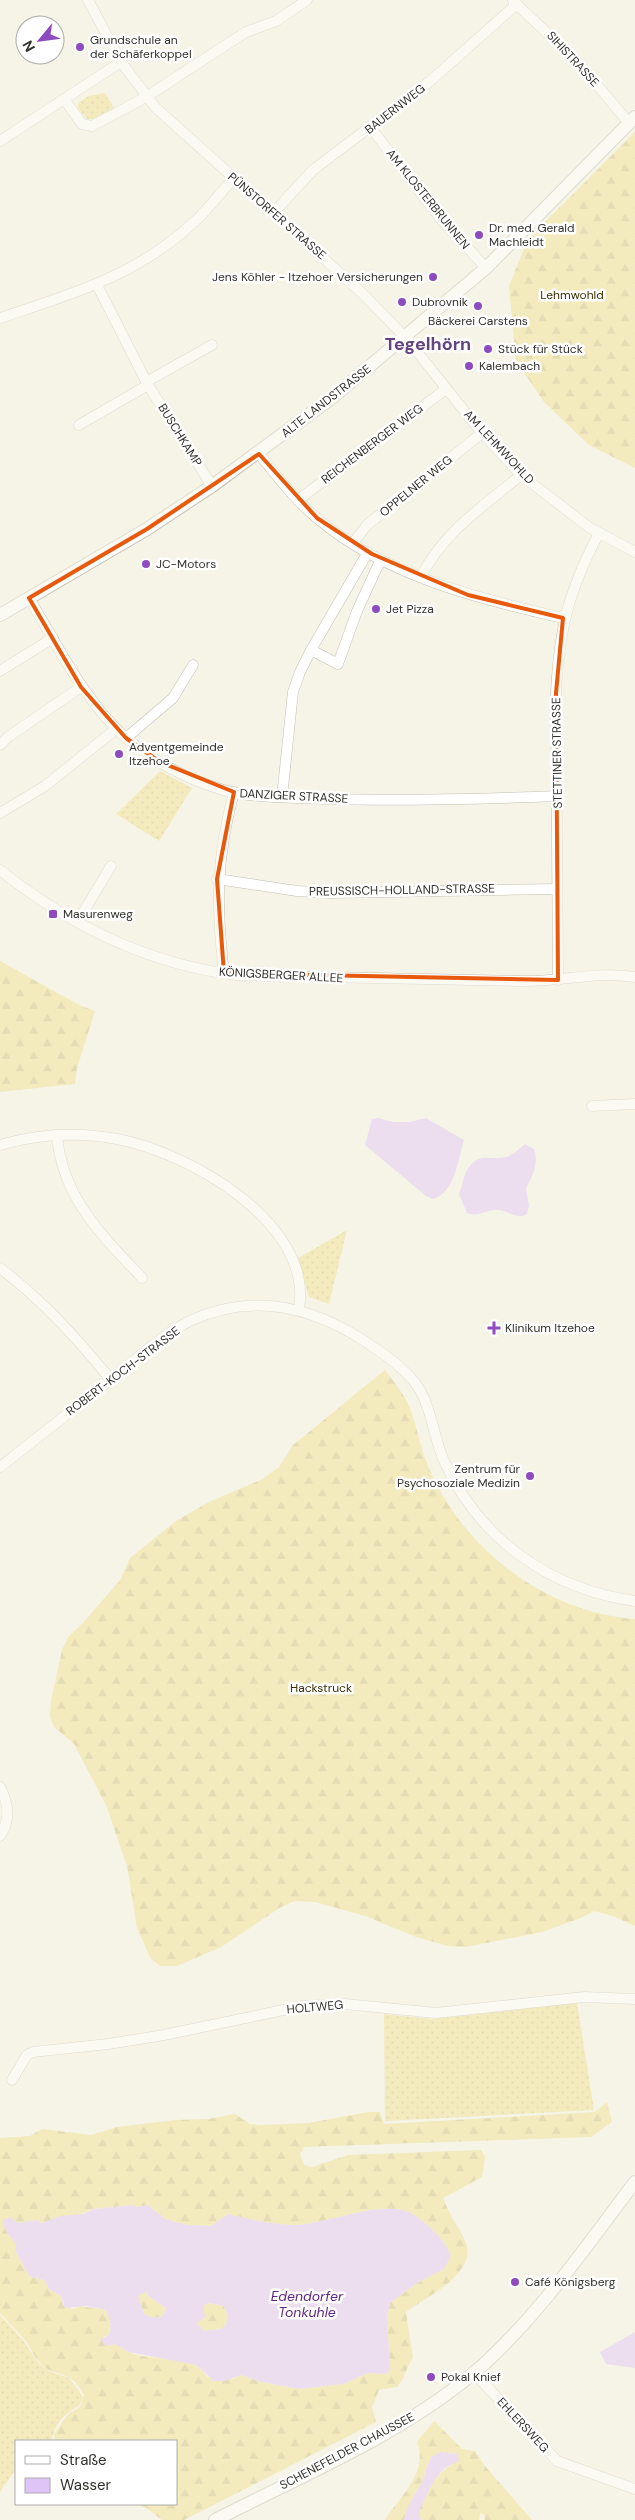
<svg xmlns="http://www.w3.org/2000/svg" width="635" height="2520" font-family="'DM Sans',sans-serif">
<defs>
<pattern id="grass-dots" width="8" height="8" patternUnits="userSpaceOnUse" patternTransform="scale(1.25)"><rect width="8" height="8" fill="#f0dd8a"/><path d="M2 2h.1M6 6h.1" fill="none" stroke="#cebe77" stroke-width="1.8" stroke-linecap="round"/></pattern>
<pattern id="forest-firs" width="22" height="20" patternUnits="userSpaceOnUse" patternTransform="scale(1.25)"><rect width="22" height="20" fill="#f0dd8a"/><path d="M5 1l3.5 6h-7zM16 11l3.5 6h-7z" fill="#cebe77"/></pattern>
</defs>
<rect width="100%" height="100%" fill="#f6f4e7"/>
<g fill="url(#grass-dots)">
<path d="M105,93L114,108L93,119H87L78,108V103L89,96Z"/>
<path d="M160,771L192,788L159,841L116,814Z"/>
<path d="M347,1230L329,1304L309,1297L298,1258Z"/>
<path d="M577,2003L594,2110L385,2121L384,2014L432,2019Z"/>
<path d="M0,2315L23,2340L39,2364L51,2372L69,2378L83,2397L79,2406C65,2413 53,2425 52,2441H16V2469L0,2492Z"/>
</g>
<g fill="url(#forest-firs)" fill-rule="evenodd">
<path d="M635,132V468L589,445L544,402L527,377L516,362L509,286L528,239Z"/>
<path d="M0,961L79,1005L95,1011L77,1068L75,1084L0,1092Z"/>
<path d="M385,1370C394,1382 404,1394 410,1408C417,1427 420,1447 428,1466C462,1548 545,1613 635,1619V1926L613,1916L594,1911L581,1918L542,1932L466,1947L448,1946L416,1937L365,1916L315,1902L295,1901L281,1907L221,1947L177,1966H160L151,1959L137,1928L127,1866L106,1805L74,1744L54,1727L50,1716L51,1701L62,1650L68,1637L83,1623L120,1580L130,1558L176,1521L209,1502L263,1479L279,1467L293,1445Z"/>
<path d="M607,2102L612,2122L591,2137L304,2147L300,2154L304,2165L312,2167L348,2155L481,2150L485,2157L482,2177L443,2198C449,2215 461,2230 466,2243C476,2275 427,2296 406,2312L413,2358C406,2368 405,2378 397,2387L379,2390L372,2407L376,2422L184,2520H162L145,2507L132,2504H176V2441H55L54,2434L68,2414L80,2407L84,2395C70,2367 54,2379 39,2362C33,2355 30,2346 24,2339C16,2330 8,2321 0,2313V2138L30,2136L42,2129L91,2135L117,2127L176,2120L208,2119L235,2114L250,2124L260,2125L309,2123L368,2112H380L384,2124L595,2112ZM132,2205L138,2207L148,2205L165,2219L188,2225L211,2226L228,2214C245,2219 278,2226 296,2225C329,2223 370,2204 402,2210C412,2212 420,2219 428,2226C438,2234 446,2243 451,2256L444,2269L417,2283L390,2303L387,2317L390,2370L386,2374L368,2373L343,2384L298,2389L262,2382L241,2375L233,2379L207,2377C193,2351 153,2363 129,2352C124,2350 120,2346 115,2344L109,2345L103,2337L110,2334V2318L106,2310L80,2306L72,2309L63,2305L61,2296L49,2289L44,2280L29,2276L15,2250L16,2244L7,2233L17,2223L36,2220L42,2223L49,2222L60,2216L72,2217L94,2209Z"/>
<path d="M148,2291V2296L166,2308L163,2316L155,2318L144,2314L138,2296Z"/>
<path d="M209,2303L224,2306L228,2317L226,2325L221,2329L203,2331L197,2323L202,2318L203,2306Z"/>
<path d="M434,2421L462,2449L475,2451L484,2465L532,2520H485L484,2515L480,2513L479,2520H421L418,2513C425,2497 436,2471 452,2465L457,2454L440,2452L430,2458L423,2480L408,2506L404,2520H385C399,2497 429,2473 417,2442Z"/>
</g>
<g fill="#dfc4f7" fill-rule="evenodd">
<path d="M378,1118L393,1122H410L426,1118L464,1140C458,1160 455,1192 433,1199L426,1196L365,1145L372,1119Z"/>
<path d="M525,1144L534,1149C539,1163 533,1176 526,1188L529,1206L527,1214C519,1220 509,1212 500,1210C488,1208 479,1218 467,1213L459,1194C462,1187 463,1179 466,1172C478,1150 488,1161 506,1157C513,1155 519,1149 525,1144Z"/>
<path d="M132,2205L138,2207L148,2205L165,2219L188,2225L211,2226L228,2214C247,2219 276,2225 296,2225C329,2223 371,2204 402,2210C412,2212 421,2219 428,2226C438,2234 446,2243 451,2256L444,2269L417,2283L390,2303L387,2317L390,2370L386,2374L368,2373L343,2384L298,2389L262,2382L241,2375L225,2381H214L196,2365L129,2352L115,2344L105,2346L101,2339L110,2334C111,2326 110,2317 106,2310L86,2306L65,2308L61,2296L49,2289L44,2280L29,2276L15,2250L16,2244L5,2230L3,2219L11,2218L18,2223L36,2220L42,2223L60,2216L83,2214L94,2209ZM148,2291V2296L166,2308L163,2316L155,2318L144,2314L138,2296ZM209,2303L224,2306L228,2317L226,2325L221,2329L203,2331L197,2323L205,2317L203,2306Z"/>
<path d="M635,2332V2368L606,2364L600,2352Z"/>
<path d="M440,2452L457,2454L459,2461C454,2464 449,2465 445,2468C436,2474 422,2503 419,2513L421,2520H404L408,2506L423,2480L430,2458Z"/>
</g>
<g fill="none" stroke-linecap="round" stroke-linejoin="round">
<g stroke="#c2bfb3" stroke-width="11">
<g id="minor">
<path d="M88,0L121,62L156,108L362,293L406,338L482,433L521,475L590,528L635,552"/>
<path d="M513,1L576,60L629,123"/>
<path d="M64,99L82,124L92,126L146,97L246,32L276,21L307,0"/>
<path d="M371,128L440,218L486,268"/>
<path d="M0,141L121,62"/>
<path d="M274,212L313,170L429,82L517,4"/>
<path d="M97,285L148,385L212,486"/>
<path d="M0,318C72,294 136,276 193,223C208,210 220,193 234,178"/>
<path d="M146,382L212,345"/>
<path d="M79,425L148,385"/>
<path d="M259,454C277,476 295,500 318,519C386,576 479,599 563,618"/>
<path d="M298,500L446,389"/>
<path d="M353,543L367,525L482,433"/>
<path d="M368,552L311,650L338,664L357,611L381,559"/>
<path d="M421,577C442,533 485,505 521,475"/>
<path d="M29,598C58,646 83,699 125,737C154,763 198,785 236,793C266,799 297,797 327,799C404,801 480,799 558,796"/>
<path d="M0,671L53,638"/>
<path d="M126,738L173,698L193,665"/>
<path d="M0,745L8,737L81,687"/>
<path d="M282,797L293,692L300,672L311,650"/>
<path d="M0,813L45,786L116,729"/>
<path d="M0,870C69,925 148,964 236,975L521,981C560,982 596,971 635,977"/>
<path d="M217,879L297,891L331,893L557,889"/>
<path d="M78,921L111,866"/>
<path d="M224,973C216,905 216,859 234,792"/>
<path d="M558,980L556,693C559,629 569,590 599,533"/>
<path d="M592,1106L635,1104"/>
<path d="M57,1135C62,1198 102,1235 142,1278"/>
<path d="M0,1145C38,1134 78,1132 117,1139C188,1152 314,1223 299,1309"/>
<path d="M0,1268C45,1303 75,1336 111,1380"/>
<path d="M0,1467C37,1438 74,1409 110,1380C136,1360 161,1335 190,1321C252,1292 311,1306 366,1342C384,1354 402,1366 416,1384C432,1407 433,1436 444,1461C480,1540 550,1589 635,1601"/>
<path d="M0,1787C9,1804 11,1820 0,1836"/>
<path d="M12,2080L27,2055L33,2052L108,2044L164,2035L303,2006L345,2004L436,2013L584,1997L635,1999"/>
<path d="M473,2372L557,2461L635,2489"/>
</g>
</g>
<g stroke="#c2bfb3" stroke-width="14">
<g id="tertiary">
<path d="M0,615L147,529L212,486L333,397L486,268L635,117"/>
<path d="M215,2520C305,2474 406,2433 483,2365C542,2311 587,2245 635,2182"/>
</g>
</g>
<use href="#minor" stroke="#fff" stroke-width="10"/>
<use href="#tertiary" stroke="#fff" stroke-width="12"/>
</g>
<path d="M0 0H635V2520H0ZM259,454L317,518L372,554L468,595L563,618L556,693L558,980L224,973L217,879L234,792L160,762L126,738L81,687L29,598L147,529Z" fill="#f6f4e7" fill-opacity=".55" fill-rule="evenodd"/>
<path fill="none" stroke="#e8590c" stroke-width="4" stroke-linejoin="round" d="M259,454L317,518L372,554L468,595L563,618L556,693L558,980L224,973L217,879L234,792L160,762L126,738L81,687L29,598L147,529Z"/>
<g fill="#8e4bbf" stroke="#fff" stroke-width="2">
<circle cx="80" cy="47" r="5"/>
<circle cx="479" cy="235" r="5"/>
<circle cx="433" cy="277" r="5"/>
<circle cx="402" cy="302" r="5"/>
<circle cx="478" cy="306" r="5"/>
<circle cx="488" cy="349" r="5"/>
<circle cx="469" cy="366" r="5"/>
<circle cx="146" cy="564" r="5"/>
<circle cx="376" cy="609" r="5"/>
<circle cx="119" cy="754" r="5"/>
<rect x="48" y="909" width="10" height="10" rx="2.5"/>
<path d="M491.5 1320.5h5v5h5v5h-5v5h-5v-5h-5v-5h5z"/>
<circle cx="530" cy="1476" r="5"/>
<circle cx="515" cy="2282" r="5"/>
<circle cx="431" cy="2377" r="5"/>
</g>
<g text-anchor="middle" stroke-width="5" stroke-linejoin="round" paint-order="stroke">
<g font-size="12" fill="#31302b" stroke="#fff" text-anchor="start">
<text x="90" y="44">Grundschule an<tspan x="90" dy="14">der Schäferkoppel</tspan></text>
<text x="489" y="232">Dr. med. Gerald<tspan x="489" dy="14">Machleidt</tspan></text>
<text x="423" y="281" text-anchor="end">Jens Köhler - Itzehoer Versicherungen</text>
<text x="412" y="306">Dubrovnik</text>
<text x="478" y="325" text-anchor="middle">Bäckerei Carstens</text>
<text x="498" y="353">Stück für Stück</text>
<text x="479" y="370">Kalembach</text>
<text x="156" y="568">JC-Motors</text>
<text x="386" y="613">Jet Pizza</text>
<text x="129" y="751">Adventgemeinde<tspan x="129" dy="14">Itzehoe</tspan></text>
<text x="63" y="918">Masurenweg</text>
<text x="505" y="1332">Klinikum Itzehoe</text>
<text x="520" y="1473" text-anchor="end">Zentrum für<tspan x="520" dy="14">Psychosoziale Medizin</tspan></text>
<text x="525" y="2286">Café Königsberg</text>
<text x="441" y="2381">Pokal Knief</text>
</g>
<g font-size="12" fill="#31302b" stroke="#fff">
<text transform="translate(573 59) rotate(47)" y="4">SIHISTRASSE</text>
<text transform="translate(395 109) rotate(-38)" y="4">BAUERNWEG</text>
<text transform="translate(428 199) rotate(51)" y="4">AM KLOSTERBRUNNEN</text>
<text transform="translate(277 216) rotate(41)" y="4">PÜNSTORFER STRASSE</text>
<text transform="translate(326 401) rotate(-38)" y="4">ALTE LANDSTRASSE</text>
<text transform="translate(180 435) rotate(58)" y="4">BUSCHKAMP</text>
<text transform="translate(372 444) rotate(-37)" y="4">REICHENBERGER WEG</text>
<text transform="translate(499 447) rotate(47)" y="4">AM LEHMWOHLD</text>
<text transform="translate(416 486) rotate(-39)" y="4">OPPELNER WEG</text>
<text transform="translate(557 753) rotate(-91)" y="4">STETTINER STRASSE</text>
<text transform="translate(294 796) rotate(3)" y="4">DANZIGER STRASSE</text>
<text transform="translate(402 890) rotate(-1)" y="4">PREUSSISCH-HOLLAND-STRASSE</text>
<text transform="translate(281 975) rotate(3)" y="4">KÖNIGSBERGER ALLEE</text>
<text transform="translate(123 1371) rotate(-37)" y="4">ROBERT-KOCH-STRASSE</text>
<text transform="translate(315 2007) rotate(-5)" y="4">HOLTWEG</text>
<text transform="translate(523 2425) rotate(47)" y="4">EHLERSWEG</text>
<text transform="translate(347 2451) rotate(-28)" y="4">SCHENEFELDER CHAUSSEE</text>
</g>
<g font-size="12" fill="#3a3003" stroke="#fff">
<text x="572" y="299">Lehmwohld</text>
<text x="321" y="1692">Hackstruck</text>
</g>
<g font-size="14" font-style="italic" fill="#602786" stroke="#fff">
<text x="307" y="2301">Edendorfer<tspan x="307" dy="16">Tonkuhle</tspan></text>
</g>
<g font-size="18" font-weight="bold" fill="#64437e" stroke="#fff">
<text x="428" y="350">Tegelhörn</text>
</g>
</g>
<rect x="15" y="2440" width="162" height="65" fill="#ffffff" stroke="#adacaa"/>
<rect x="25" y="2456" width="25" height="8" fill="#ffffff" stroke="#adacaa"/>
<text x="60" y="2465" font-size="15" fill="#31302b">Straße</text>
<rect x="25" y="2478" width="25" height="15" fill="#dfc4f7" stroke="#adacaa"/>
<text x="60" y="2490" font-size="15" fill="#31302b">Wasser</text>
<g transform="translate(40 40) rotate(241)"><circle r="24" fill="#ffffff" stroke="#adacaa"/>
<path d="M0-4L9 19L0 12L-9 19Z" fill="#8e4bbf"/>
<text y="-8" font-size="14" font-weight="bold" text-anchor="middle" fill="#31302b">N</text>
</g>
</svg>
